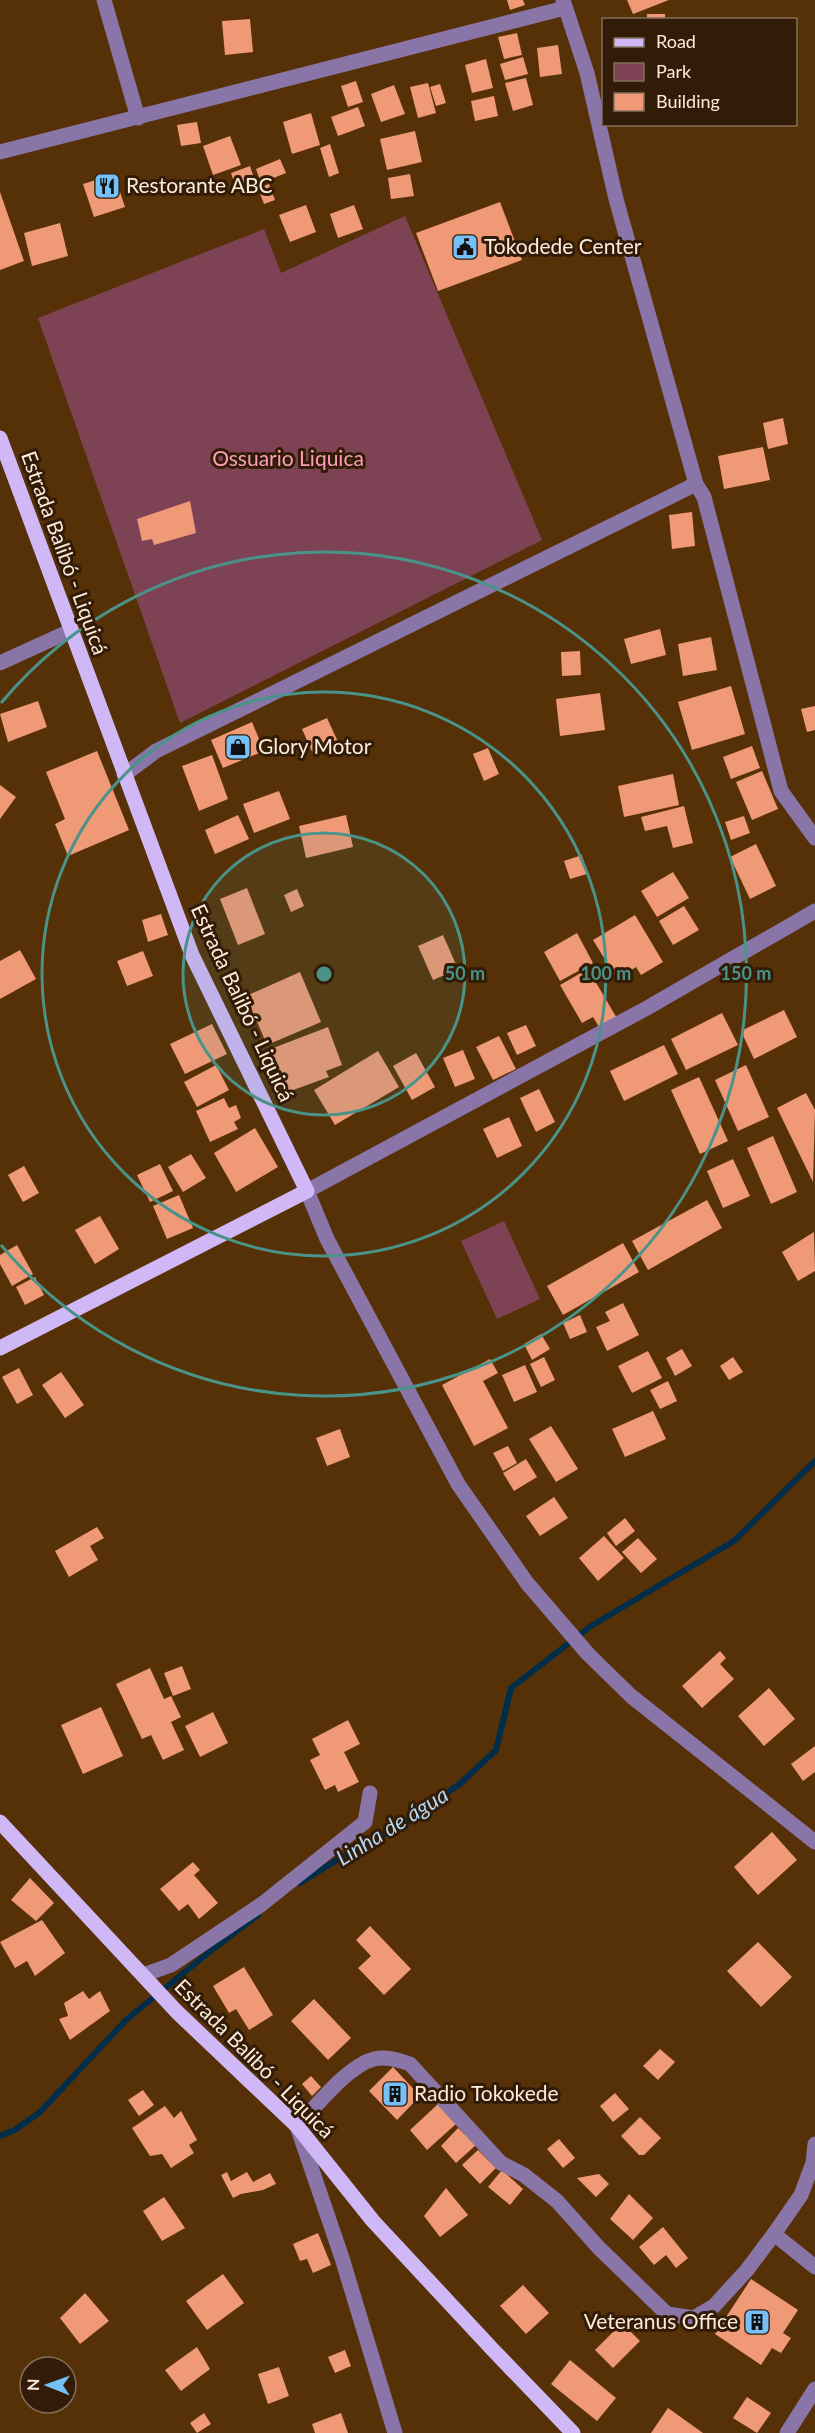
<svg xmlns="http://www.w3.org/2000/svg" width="815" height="2433" font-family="Lato,sans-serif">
<rect width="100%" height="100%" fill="#563006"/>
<g fill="#7d4354">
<path d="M405,216L542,540L180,723L38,318L264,229L281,273Z"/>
<path d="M504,1221L540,1299L497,1319L461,1241Z"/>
</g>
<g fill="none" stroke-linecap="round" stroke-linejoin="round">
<g stroke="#002e4a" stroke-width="6">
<path d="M300,1883L335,1861L412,1819L462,1782L496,1750L511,1688L591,1626L734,1541L815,1461"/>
<path d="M0,2136L15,2130L40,2112L126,2020L213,1949L258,1915"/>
</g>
</g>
<g fill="#f09977">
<path d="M507,0H523L525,5L510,10Z"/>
<path d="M627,0H669L633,14Z"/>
<rect x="647" y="14" width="18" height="6"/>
<path d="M250,19L253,52L225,55L222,21Z"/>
<path d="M517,33L522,55L504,59L498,37Z"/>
<path d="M558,45L562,74L540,77L537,48Z"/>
<path d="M523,57L528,74L505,80L500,64Z"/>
<path d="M486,59L493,88L472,93L465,65Z"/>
<path d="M526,78L533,105L513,111L505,83Z"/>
<path d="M356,81L363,102L348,107L341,86Z"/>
<path d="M428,83L436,113L418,118L410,87Z"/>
<path d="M440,84L446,103L436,106L430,87Z"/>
<path d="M394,85L405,114L381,122L371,94Z"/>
<path d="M494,96L498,116L475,121L471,101Z"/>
<path d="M358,107L365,126L338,136L331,117Z"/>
<path d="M311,113L320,145L292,154L283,122Z"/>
<path d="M197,122L201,143L181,146L177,125Z"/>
<path d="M415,131L422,162L387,170L380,139Z"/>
<path d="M230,136L241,165L213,175L203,146Z"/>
<path d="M330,144L339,173L329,177L320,148Z"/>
<path d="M280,159L286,173L261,183L256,169Z"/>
<path d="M250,166L256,184L237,191L231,173Z"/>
<path d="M114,174L125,207L94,217L83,184Z"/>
<path d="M410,174L414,196L391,199L388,178Z"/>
<path d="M269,184L275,200L264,204L258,188Z"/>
<path d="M0,192L24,261L0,270Z"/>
<path d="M500,202L522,260L438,291L416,233Z"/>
<path d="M306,205L316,232L290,242L279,215Z"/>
<path d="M354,205L363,229L338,238L330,214Z"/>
<path d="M60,223L68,256L32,266L24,233Z"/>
<path d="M783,418L788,444L768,449L763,423Z"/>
<path d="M763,447L770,480L724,489L718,456Z"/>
<path d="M190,501L196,533L154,545L152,539L142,541L137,519Z"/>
<path d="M692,512L695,546L672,549L669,515Z"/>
<path d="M660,629L666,655L631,664L624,639Z"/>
<path d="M711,637L717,670L683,676L678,644Z"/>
<path d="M580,651L581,675L562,676L561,652Z"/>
<path d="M731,686L745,734L692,750L678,702Z"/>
<path d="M600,693L605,730L560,736L556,699Z"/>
<path d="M38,701L47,727L8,742L0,714Z"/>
<path d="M815,706V730L807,732L801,709Z"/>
<path d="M327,718L339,744L314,756L302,729Z"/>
<path d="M252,722L264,751L223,768L211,740Z"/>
<path d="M752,746L760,768L731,779L723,757Z"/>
<path d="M488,748L499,774L484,781L473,754Z"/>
<path d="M97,751L129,830L68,856L55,824L65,819L46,772Z"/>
<path d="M212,755L228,799L199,811L182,766Z"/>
<path d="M762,771L778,809L752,820L736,782Z"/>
<path d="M673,774L679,805L624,817L618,786Z"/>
<path d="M0,785L16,797L0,819Z"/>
<path d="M279,791L290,819L254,833L243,804Z"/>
<path d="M684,806L693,843L673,848L667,826L645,831L641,817Z"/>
<path d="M238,815L249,839L215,854L205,830Z"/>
<path d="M346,815L353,847L306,858L299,826Z"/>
<path d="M744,816L750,833L731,840L725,822Z"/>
<path d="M756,844L776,886L750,899L730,857Z"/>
<path d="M582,855L587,874L570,879L564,861Z"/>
<path d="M673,872L689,898L657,917L641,891Z"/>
<path d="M247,888L265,934L238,945L220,899Z"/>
<path d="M297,889L304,906L291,912L284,895Z"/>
<path d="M684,906L699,930L673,945L659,921Z"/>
<path d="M161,914L168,935L148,942L142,920Z"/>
<path d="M635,915L663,962L641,975L636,967L617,979L593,940Z"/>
<path d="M577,933L593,963L560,981L544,952Z"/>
<path d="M443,935L458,969L433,980L418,946Z"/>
<path d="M20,950L36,979L0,999V961Z"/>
<path d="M143,951L153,976L127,986L117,961Z"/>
<path d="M588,969L618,1020L601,1030L593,1017L582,1023L560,985Z"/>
<path d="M300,972L321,1022L267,1045L246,996Z"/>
<path d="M784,1010L797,1037L754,1059L741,1031Z"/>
<path d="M722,1013L738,1045L686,1070L671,1039Z"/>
<path d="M212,1024L227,1054L185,1074L170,1044Z"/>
<path d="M526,1025L536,1046L517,1055L507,1033Z"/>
<path d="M328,1027L342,1065L326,1071L329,1077L285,1093L268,1050Z"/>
<path d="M499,1036L516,1069L493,1080L476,1047Z"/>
<path d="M664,1045L678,1074L624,1101L610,1071Z"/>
<path d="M463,1050L475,1079L455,1087L443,1058Z"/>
<path d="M378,1051L399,1087L335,1125L314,1090Z"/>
<path d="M416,1053L435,1087L412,1100L393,1066Z"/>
<path d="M216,1065L229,1090L197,1107L184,1082Z"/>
<path d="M746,1065L769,1117L738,1131L715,1080Z"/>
<path d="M699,1077L728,1141L700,1154L671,1090Z"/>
<path d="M539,1089L555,1122L536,1132L520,1098Z"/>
<path d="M806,1093L815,1110L813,1182L777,1108Z"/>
<path d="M224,1098L229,1108L236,1105L241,1118L234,1122L238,1129L210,1142L196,1111Z"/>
<path d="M509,1117L522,1146L497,1158L483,1129Z"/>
<path d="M255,1128L278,1167L236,1192L214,1153Z"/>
<path d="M773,1136L797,1192L771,1204L747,1148Z"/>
<path d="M191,1154L206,1178L183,1192L168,1167Z"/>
<path d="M733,1159L750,1196L723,1208L707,1171Z"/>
<path d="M160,1164L173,1191L150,1202L137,1175Z"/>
<path d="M24,1166L39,1193L23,1202L8,1175Z"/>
<path d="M179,1195L193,1228L167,1239L153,1206Z"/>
<path d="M707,1200L722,1228L648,1270L632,1241Z"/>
<path d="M100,1216L119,1249L95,1264L75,1230Z"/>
<path d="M814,1232L815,1271L798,1281L782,1252Z"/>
<path d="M623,1243L639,1272L563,1315L547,1286Z"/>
<path d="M17,1245L33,1274L12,1286L0,1264V1255Z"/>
<path d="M35,1277L44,1295L25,1305L16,1287Z"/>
<path d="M623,1303L639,1335L607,1351L596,1327L610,1321L605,1312Z"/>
<path d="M580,1315L587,1332L570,1339L563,1323Z"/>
<path d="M541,1334L550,1349L532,1360L524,1344Z"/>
<path d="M682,1349L692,1366L675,1376L666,1358Z"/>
<path d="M648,1351L662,1378L632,1393L618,1366Z"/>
<path d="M544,1357L555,1380L541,1387L530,1364Z"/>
<path d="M733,1357L743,1372L729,1380L720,1366Z"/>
<path d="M490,1359L498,1373L483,1381L508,1428L474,1446L442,1385Z"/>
<path d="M525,1365L537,1392L514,1402L502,1375Z"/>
<path d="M19,1368L33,1395L17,1404L2,1377Z"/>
<path d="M61,1372L84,1405L65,1418L42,1385Z"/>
<path d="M668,1381L677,1401L660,1409L650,1390Z"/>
<path d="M653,1411L666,1439L625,1457L612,1429Z"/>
<path d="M551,1426L578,1469L556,1482L529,1439Z"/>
<path d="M340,1429L350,1457L327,1466L316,1438Z"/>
<path d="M508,1446L517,1463L503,1471L493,1453Z"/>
<path d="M526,1459L537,1477L514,1491L503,1473Z"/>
<path d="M554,1497L568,1518L540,1536L526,1516Z"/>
<path d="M625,1518L635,1531L616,1546L607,1533Z"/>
<path d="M97,1527L104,1538L90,1546L98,1560L69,1577L55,1551Z"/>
<path d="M604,1536L624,1558L598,1581L579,1558Z"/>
<path d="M638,1538L657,1559L641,1573L622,1552Z"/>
<path d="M720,1651L726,1658L720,1664L734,1679L702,1708L682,1686Z"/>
<path d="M182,1666L191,1689L173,1696L164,1673Z"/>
<path d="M150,1668L164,1699L171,1696L181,1717L171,1722L184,1750L163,1760L151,1735L142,1739L116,1684Z"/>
<path d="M769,1688L795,1719L764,1746L738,1716Z"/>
<path d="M101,1707L123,1756L83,1774L61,1725Z"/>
<path d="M213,1712L228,1743L200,1757L185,1726Z"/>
<path d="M348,1720L360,1744L344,1752L359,1782L338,1792L335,1785L325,1790L310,1760L320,1755L312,1739Z"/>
<path d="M815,1746V1772L803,1781L791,1764Z"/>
<path d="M772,1832L797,1860L758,1895L734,1867Z"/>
<path d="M193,1862L200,1870L194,1875L218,1903L199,1919L188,1904L179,1911L160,1889Z"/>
<path d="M30,1878L54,1903L36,1921L11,1900Z"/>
<path d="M42,1920L65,1953L35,1976L27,1961L15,1968L0,1942Z"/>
<path d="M370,1926L411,1969L384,1995L358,1968L371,1956L356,1940Z"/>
<path d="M758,1942L792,1977L761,2007L727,1971Z"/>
<path d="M244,1967L273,2015L249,2030L236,2009L229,2013L213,1986Z"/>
<path d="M83,1991L89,1999L100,1991L110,2011L70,2040L59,2019L68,2016L64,2003Z"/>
<path d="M314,1999L351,2038L328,2060L291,2021Z"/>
<path d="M660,2049L675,2062L658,2080L643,2066Z"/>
<path d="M393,2067L420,2096L397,2120L369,2091Z"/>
<path d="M311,2076L321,2087L312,2096L302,2084Z"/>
<path d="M143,2090L154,2105L139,2116L128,2100Z"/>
<path d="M615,2093L629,2109L613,2122L600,2106Z"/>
<path d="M438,2104L456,2124L427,2150L410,2130Z"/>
<path d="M165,2106L174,2118L181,2111L197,2140L189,2145L194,2153L171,2168L162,2154L150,2156L132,2128Z"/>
<path d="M640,2117L661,2138L644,2155H639L621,2136Z"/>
<path d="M458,2128L476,2145L456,2163L441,2146Z"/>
<path d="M559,2139L575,2158L563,2168L547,2149Z"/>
<path d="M478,2150L496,2168L480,2184L462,2165Z"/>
<path d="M502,2170L523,2189L510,2205L488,2187Z"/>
<path d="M227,2172L231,2181L247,2172L253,2182L270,2173L276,2184L263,2190L241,2194L233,2198L221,2175Z"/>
<path d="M599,2174L609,2184L596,2197L577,2178Z"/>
<path d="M446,2188L468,2215L440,2237L424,2216Z"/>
<path d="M629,2194L653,2218L633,2240L610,2219Z"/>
<path d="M164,2197L185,2228L162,2241L143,2211Z"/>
<path d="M663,2227L688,2258L676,2268L666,2255L654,2265L639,2247Z"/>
<path d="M318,2233L331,2265L313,2273L307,2259L300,2261L293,2244Z"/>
<path d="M223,2274L244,2303L207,2330L186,2301Z"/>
<path d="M751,2279L798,2310L783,2333L791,2338L781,2353L772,2348L761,2365L715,2334Z"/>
<path d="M523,2285L549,2313L526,2334L500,2306Z"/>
<path d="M85,2293L109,2321L80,2344L60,2318Z"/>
<path d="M622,2323L640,2341L613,2368L595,2350Z"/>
<path d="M197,2347L210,2369L181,2391L165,2370Z"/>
<path d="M345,2350L351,2366L335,2373L328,2357Z"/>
<path d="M570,2360L616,2398L597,2421L551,2384Z"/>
<path d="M279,2367L289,2396L268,2404L258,2374Z"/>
<path d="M747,2397L771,2413L757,2433L733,2418Z"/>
<path d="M668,2408L703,2433H651Z"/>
<path d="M204,2413L211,2424L197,2433L190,2423Z"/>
<path d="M341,2413L348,2433H315L312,2424Z"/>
</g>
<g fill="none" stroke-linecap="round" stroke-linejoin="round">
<g stroke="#8975a8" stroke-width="15">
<path d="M104,0L138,118"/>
<path d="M563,0L587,73L616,199L696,484L704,497L781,791L815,838"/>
<path d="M0,152L565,8"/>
<path d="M0,663L70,631"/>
<path d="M124,775L156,751L696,484"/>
<path d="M815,911L647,1008L307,1191L327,1239L458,1484L527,1583L588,1654L631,1696L815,1842"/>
<path d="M143,1975L171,1965L262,1904L365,1822L370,1793"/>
<path d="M774,2234L815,2267"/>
<path d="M395,2433L342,2258L297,2126C317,2106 347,2066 374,2059C386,2056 398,2060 410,2064L501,2163L524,2175L557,2201L598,2247L667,2314L694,2318L714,2306L747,2270L774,2234L801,2195L813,2163L815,2144"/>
<path d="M787,2433L815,2389"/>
</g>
<g stroke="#d0b8f6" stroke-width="15">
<path d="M0,438L192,955L307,1191L0,1348"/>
<path d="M0,1822L177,2012L297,2126L373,2221L494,2351L573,2433"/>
</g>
</g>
<circle cx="324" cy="974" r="141" fill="#4a9389" fill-opacity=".12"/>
<g fill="none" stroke="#4a9389" stroke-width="3">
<circle cx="324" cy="974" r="141"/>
<circle cx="324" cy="974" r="282"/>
<path d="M1 703A422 422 0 1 1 1 1245"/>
</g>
<defs>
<g id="restaurant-square" transform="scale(1.35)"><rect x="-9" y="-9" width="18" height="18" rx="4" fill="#76c0f7" stroke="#321c07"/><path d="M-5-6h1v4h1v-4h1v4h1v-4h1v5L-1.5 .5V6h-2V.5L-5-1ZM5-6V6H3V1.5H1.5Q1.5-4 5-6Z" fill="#111"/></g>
<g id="civic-square" transform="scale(1.35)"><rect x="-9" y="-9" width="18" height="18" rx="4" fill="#76c0f7" stroke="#321c07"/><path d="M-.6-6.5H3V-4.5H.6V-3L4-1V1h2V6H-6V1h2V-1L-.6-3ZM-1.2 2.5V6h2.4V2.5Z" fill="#111"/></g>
<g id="shop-square" transform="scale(1.35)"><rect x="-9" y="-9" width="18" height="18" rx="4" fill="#76c0f7" stroke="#321c07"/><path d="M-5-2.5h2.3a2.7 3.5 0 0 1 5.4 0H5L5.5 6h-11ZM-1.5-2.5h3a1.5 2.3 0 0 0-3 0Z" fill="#111"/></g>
<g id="building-square" transform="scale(1.35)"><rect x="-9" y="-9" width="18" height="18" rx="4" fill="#76c0f7" stroke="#321c07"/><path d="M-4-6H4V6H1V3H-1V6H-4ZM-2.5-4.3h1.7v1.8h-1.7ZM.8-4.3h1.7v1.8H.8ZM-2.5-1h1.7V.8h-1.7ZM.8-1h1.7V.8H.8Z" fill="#111"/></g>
</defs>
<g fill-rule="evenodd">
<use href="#restaurant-square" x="107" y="186"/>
<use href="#civic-square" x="465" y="247"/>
<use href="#shop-square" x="238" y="747"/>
<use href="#building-square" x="395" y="2094"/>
<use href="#building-square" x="757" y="2322"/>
</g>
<g text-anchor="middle" stroke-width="6" stroke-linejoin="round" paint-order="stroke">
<g font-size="21" fill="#fdebdb" stroke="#321c07" text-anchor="start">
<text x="126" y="193">Restorante ABC</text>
<text x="484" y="254">Tokodede Center</text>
<text x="258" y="754">Glory Motor</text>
<text x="414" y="2101">Radio Tokokede</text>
<text x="738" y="2329" text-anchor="end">Veteranus Office</text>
</g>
<g font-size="21" fill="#fc9eb8" stroke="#321c07">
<text x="288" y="466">Ossuario Liquica</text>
</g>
<g font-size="21" fill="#fdebdb" stroke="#321c07">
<text transform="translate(64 553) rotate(70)" y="7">Estrada Balibó - Liquicá</text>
<text transform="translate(242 1003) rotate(65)" y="7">Estrada Balibó - Liquicá</text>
<text transform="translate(254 2059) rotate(45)" y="7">Estrada Balibó - Liquicá</text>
</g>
<g font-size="22" font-style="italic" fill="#b1d7f5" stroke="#321c07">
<text transform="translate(392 1826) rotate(-32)" y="8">Linha de água</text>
</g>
</g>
<circle cx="324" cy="974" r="9" fill="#4a9389" stroke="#321c07" stroke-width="3"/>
<g font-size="18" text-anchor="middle" font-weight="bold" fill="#4a9389" stroke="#321c07" stroke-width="6" stroke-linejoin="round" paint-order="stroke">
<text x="465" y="980">50 m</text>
<text x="606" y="980">100 m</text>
<text x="746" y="980">150 m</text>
</g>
<rect x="602" y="18" width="195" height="108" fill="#321c07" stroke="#836f5c" stroke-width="1.5"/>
<rect x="614" y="38" width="30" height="9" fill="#d0b8f6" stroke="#836f5c" stroke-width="1.5"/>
<text x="656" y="48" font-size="18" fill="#fdebdb">Road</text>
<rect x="614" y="63" width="30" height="18" fill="#7d4354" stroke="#836f5c" stroke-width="1.5"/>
<text x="656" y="78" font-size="18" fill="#fdebdb">Park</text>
<rect x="614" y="93" width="30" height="18" fill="#f09977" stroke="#836f5c" stroke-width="1.5"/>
<text x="656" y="108" font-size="18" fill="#fdebdb">Building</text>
<g transform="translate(48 2385) rotate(271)"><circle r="28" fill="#321c07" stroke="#836f5c" stroke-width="1.5"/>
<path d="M0-4.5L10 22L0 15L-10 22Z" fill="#76c0f7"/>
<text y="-9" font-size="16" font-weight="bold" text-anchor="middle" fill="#fdebdb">N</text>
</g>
</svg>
